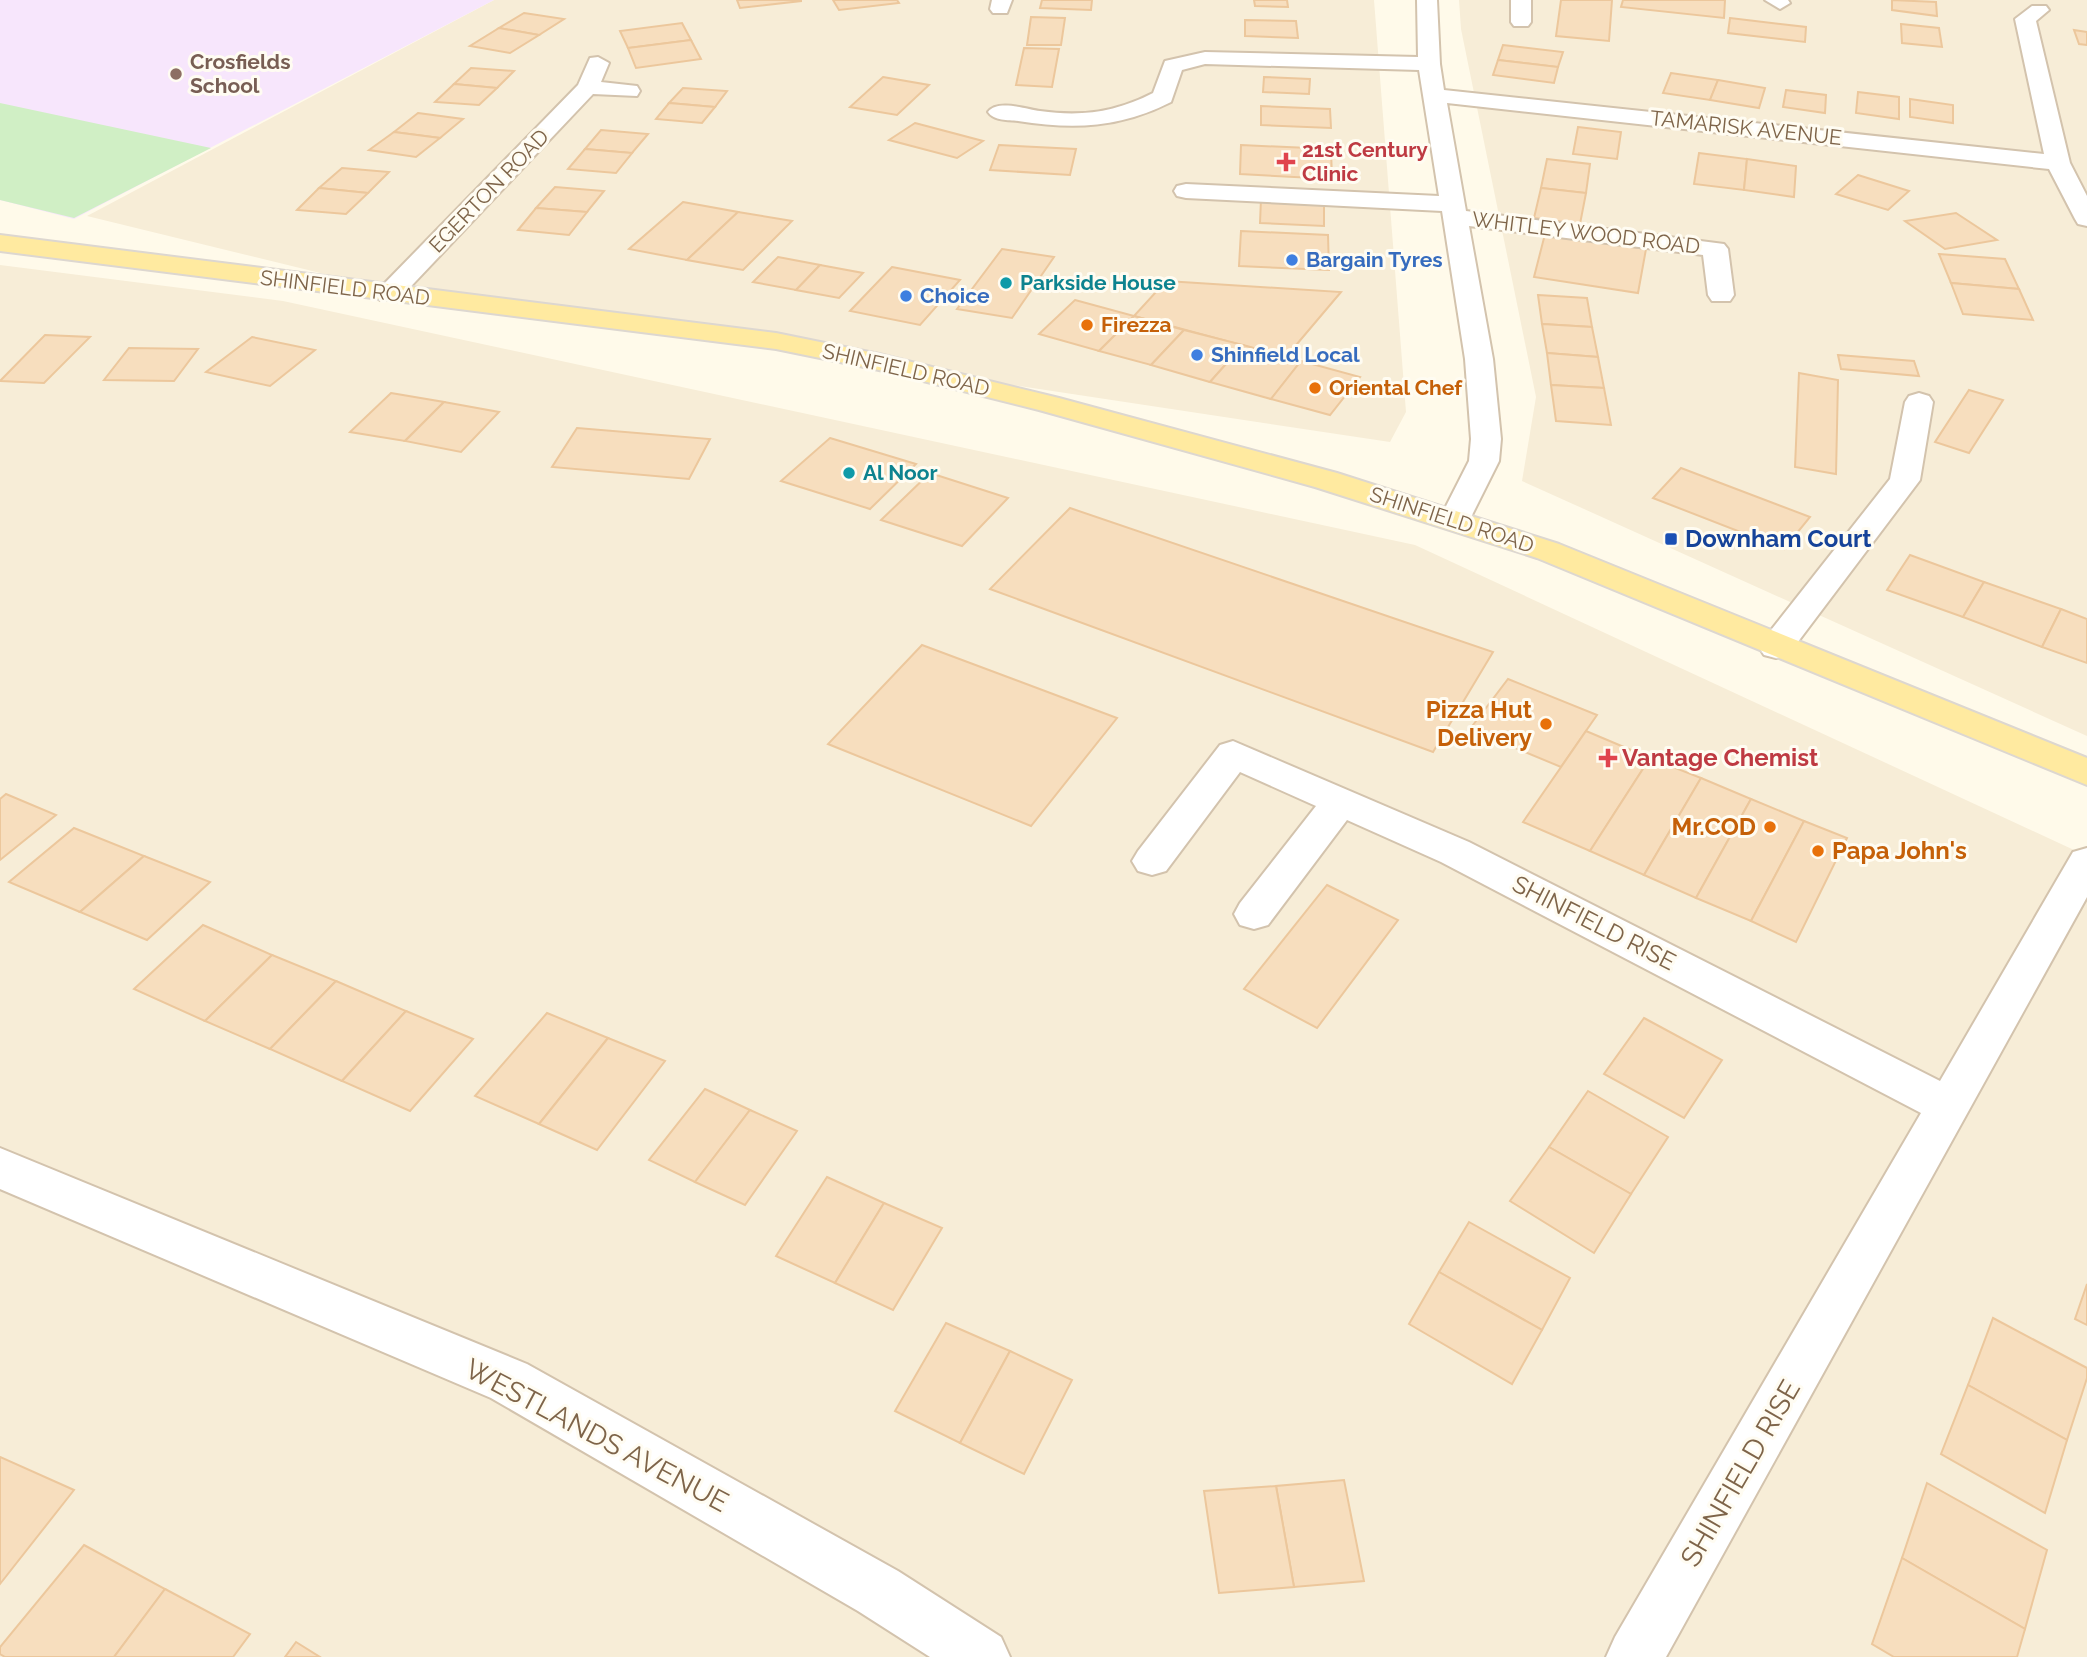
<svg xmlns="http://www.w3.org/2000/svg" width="2087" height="1657" font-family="Raleway,sans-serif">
<rect width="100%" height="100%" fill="#fffaea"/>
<g fill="#f7edd7">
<path d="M494,0H1374L1406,412L1390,442L402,293L87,216Z"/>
<path d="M1459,0H2087V736L1522,481L1536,397L1461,29Z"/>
<path d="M0,265L283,301L1415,545L2087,856V1657H0Z"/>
</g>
<path fill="#f7e6fc" d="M0,0H494L74,219L0,200Z"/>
<path fill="#d0efc5" d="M0,103L211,148L74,218L0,200Z"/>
<g fill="#f7debe" stroke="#ecc79c" stroke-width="2">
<path d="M737,0H801V1L740,8Z"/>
<path d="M833,0H897L899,3L839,10Z"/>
<path d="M1042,0H1092L1091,10L1040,8Z"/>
<path d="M1254,0H1287L1288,7L1255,6Z"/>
<path d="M1561,0H1612L1609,41L1556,36Z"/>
<path d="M1623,0H1725L1724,18L1621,7Z"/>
<path d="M1892,0L1936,2L1937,16L1892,10Z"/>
<path d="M524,13L564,19L539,35L499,28Z"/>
<path d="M1031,17L1065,18L1061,45H1027Z"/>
<path d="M1730,18L1806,27L1805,42L1728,33Z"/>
<path d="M1245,20L1296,21L1298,38L1245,36Z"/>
<path d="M682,23L691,40L628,48L620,31Z"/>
<path d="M1901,24L1939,28L1942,47L1902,43Z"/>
<path d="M499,28L539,35L510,53L470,46Z"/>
<path d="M2074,30L2087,32V45L2079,44Z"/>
<path d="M691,40L701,59L636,68L628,48Z"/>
<path d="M1503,45L1563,52L1558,67L1498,60Z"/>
<path d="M1024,48L1059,49L1052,87L1016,85Z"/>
<path d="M1498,60L1558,67L1554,83L1493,75Z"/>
<path d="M471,68L514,71L497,88L454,84Z"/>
<path d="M1671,73L1718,80L1710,100L1663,93Z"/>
<path d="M883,77L929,85L897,115L850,107Z"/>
<path d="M1264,77L1310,79L1309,94L1263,92Z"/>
<path d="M1718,80L1765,88L1759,108L1710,100Z"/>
<path d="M454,84L497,88L479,105L435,102Z"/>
<path d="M683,88L727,91L715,107L669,103Z"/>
<path d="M1786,90L1826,95L1825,113L1783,107Z"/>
<path d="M1858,92L1899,97V119L1856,113Z"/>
<path d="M1910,99L1953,105V123L1910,117Z"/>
<path d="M669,103L715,107L702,123L656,119Z"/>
<path d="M1261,106L1330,109L1331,128L1261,125Z"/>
<path d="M418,113L463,119L440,138L394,132Z"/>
<path d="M915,123L983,141L957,158L889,140Z"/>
<path d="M1578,127L1621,132L1617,159L1573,154Z"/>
<path d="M601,130L648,134L632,153L585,149Z"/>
<path d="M394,132L440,138L416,157L369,150Z"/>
<path d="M999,145L1076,149L1070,175L990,170Z"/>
<path d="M1241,145L1331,149L1332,179L1240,174Z"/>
<path d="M585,149L632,153L616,173L568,169Z"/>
<path d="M1699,153L1747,159L1744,190L1694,184Z"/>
<path d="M1547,159L1590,164L1586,193L1541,188Z"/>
<path d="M1747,159L1796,166L1794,197L1744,190Z"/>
<path d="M342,168L389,172L368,193L319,188Z"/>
<path d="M1858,175L1909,191L1888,210L1836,194Z"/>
<path d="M555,187L604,191L587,212L536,208Z"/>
<path d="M319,188L368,193L346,214L297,210Z"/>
<path d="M1541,188L1586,193L1580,224L1534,218Z"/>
<path d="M1261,199L1324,203V226L1260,223Z"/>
<path d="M683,202L738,212L687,260L629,249Z"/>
<path d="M536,208L587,212L569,235L518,230Z"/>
<path d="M738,212L792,221L743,270L687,260Z"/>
<path d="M1956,213L1997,240L1945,249L1905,221Z"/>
<path d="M1241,231L1328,235L1329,270L1239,266Z"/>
<path d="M1545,234L1646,249L1638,293L1534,277Z"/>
<path d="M1002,249L1054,257L1012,318L957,309Z"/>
<path d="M1939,254L2005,259L2019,289L1951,283Z"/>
<path d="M778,257L820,265L796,290L753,282Z"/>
<path d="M820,265L863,273L839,298L796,290Z"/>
<path d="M892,267L960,280L920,325L850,311Z"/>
<path d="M1166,281L1341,292L1286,357L1134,316Z"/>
<path d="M1951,283L2019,289L2033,320L1963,314Z"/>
<path d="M1538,295L1587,298L1592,327L1542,324Z"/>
<path d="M1075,300L1134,316L1099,351L1039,334Z"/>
<path d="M1134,316L1184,330L1151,365L1099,351Z"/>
<path d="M1542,324L1592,327L1598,357L1547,353Z"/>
<path d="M1184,330L1243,345L1210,382L1151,365Z"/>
<path d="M45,335L90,337L44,383L0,381Z"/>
<path d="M252,337L315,350L270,386L206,372Z"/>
<path d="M1243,345L1286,357L1301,361L1271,399L1210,382Z"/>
<path d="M129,348L198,349L174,381L104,380Z"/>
<path d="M1547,353L1598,357L1604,388L1551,385Z"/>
<path d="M1838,355L1914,361L1919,376L1841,369Z"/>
<path d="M1301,361L1360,377L1330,415L1271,399Z"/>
<path d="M1799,373L1838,380L1836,474L1795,467Z"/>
<path d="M1551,385L1604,388L1611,425L1556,421Z"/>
<path d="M1969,390L2003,400L1969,453L1935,442Z"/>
<path d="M391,393L444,402L405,441L350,432Z"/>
<path d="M444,402L499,412L461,452L405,441Z"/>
<path d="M577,428L710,439L689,479L552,467Z"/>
<path d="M830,438L916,464L870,509L781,481Z"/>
<path d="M1681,468L1810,517L1784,549L1653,498Z"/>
<path d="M930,473L1008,498L962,546L881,520Z"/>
<path d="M1070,508L1493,652L1433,752L990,589Z"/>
<path d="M1910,555L1984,582L1963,617L1887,590Z"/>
<path d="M1984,582L2061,609L2042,647L1963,617Z"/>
<path d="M2061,609L2087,619V663L2042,647Z"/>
<path d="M922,645L1117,718L1031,826L828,744Z"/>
<path d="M1508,679L1597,715L1561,767L1470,729Z"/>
<path d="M1586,731L1650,758L1590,851L1523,822Z"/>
<path d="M1650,758L1701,778L1644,875L1590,851Z"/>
<path d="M1701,778L1751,799L1696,898L1644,875Z"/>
<path d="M6,794L56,815L0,860V799Z"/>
<path d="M1751,799L1804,821L1751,921L1696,898Z"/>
<path d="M1804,821L1847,838L1796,942L1751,921Z"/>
<path d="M74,828L144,856L80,912L9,882Z"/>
<path d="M144,856L210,882L147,940L80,912Z"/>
<path d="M1327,885L1398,920L1317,1028L1244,989Z"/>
<path d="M203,925L272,955L205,1021L134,989Z"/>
<path d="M272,955L336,981L270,1049L205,1021Z"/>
<path d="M336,981L406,1011L342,1081L270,1049Z"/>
<path d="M406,1011L473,1039L410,1111L342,1081Z"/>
<path d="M547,1013L608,1038L539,1124L475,1096Z"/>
<path d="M1644,1018L1722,1060L1684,1118L1604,1074Z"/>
<path d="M608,1038L665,1061L597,1150L539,1124Z"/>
<path d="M705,1089L750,1110L695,1182L649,1160Z"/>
<path d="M1588,1091L1668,1137L1631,1194L1549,1147Z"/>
<path d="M750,1110L797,1131L745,1205L695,1182Z"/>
<path d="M1549,1147L1631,1194L1594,1253L1510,1201Z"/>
<path d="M827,1177L884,1203L835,1283L776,1256Z"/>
<path d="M884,1203L942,1228L893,1310L835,1283Z"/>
<path d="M1469,1222L1570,1278L1542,1330L1439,1272Z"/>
<path d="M1439,1272L1542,1330L1512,1384L1409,1324Z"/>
<path d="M2087,1284V1325L2075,1319Z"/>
<path d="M1993,1318L2087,1368V1378L2067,1440L1968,1385Z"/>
<path d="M946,1323L1010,1351L960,1443L895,1411Z"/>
<path d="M1010,1351L1072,1380L1024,1474L960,1443Z"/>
<path d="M1968,1385L2067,1440L2045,1513L1941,1454Z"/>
<path d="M0,1457L74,1490L0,1584Z"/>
<path d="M1344,1480L1364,1581L1294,1587L1276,1486Z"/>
<path d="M1927,1483L2047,1550L2025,1629L1902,1558Z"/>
<path d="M1276,1486L1294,1587L1219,1593L1204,1491Z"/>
<path d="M84,1545L165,1589L114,1657H5L0,1654V1647Z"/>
<path d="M1902,1558L2025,1629L2017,1657H1894L1872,1644Z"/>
<path d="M165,1589L250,1634L233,1657H114Z"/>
<path d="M296,1642L320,1657H285Z"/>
</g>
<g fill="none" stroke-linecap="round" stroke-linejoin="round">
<g stroke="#d3c3ad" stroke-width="4">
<g id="minor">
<path d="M992,0H1012L1007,13H993L990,9Z"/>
<path d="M1417,0H1437L1440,64L1444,90L2044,154L2015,19L2032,6H2046L2049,10L2036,21L2070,163L2087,196V226L2078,224L2075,219L2049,169L1447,103L1466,211L1724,244L1728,249L1734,295L1730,301H1712L1708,295L1703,255L1469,226L1493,359L1501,439L1499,461L1466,527L1455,529L1444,527L1439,520L1469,461L1471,439L1465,359L1442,211L1186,198L1177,196L1174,191L1177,186L1186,184L1439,196L1419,70L1205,64L1182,70L1171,102C1120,128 1074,130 1018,121C1008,120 994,121 988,112C997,99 1026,109 1040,111C1082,117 1116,112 1153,93L1165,61L1205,52L1418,57Z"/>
<path d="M1511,0H1531V22L1528,26H1514L1511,22Z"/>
<path d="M1765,0H1788L1790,3L1780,9Z"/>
<path d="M598,57L609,63L601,82L637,86L640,91L637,96L593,94L398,300H380L376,294L380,288L578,85L590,58Z"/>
<path d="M1919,393L1929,396L1933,402L1920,480L1788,655L1776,658L1764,655L1759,647L1764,639L1890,479L1905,402L1909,396Z"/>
<path d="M1233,741L1469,842L1940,1081L2073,852L2087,848V897L1666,1657H1606L1615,1637L1921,1113L1441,862L1347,820L1268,925L1254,929L1240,925L1234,914L1240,903L1316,806L1240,772L1166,871L1152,875L1138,871L1132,861L1138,851L1220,745Z"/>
<path d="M0,1148L527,1364L898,1571L1001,1637L1010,1657H930L858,1611L491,1398L0,1189Z"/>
</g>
</g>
<g stroke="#ddd7d0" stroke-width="4">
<path id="major" d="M0,235L776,333L879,354L1059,398L1337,473L1559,544L2087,758V785L1537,558L1315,487L1039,410L879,370L776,349L0,251Z"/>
</g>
<use href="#minor" fill="#fff" fill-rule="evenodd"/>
<use href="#major" fill="#ffeaa0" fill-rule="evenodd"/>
</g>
<circle fill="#8d6e63" stroke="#fffcf2" stroke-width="2.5" cx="176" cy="74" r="7"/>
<g fill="#e0444e" stroke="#fffcf2" stroke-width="2.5">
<path d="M1282.5 151.5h7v7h7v7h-7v7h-7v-7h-7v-7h7z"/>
<path d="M1604.5 747.5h7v7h7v7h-7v7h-7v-7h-7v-7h7z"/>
</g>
<g fill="#3f7fe0" stroke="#fffcf2" stroke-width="2.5">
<circle cx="1292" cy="260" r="7"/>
<circle cx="906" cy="296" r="7"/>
<circle cx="1197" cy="355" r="7"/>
</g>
<g fill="#0f9aa8" stroke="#fffcf2" stroke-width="2.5">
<circle cx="1006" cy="283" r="7"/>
<circle cx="849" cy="473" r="7"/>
</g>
<g fill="#e8710a" stroke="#fffcf2" stroke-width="2.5">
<circle cx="1087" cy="325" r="7"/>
<circle cx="1315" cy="388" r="7"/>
<circle cx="1546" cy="724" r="7"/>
<circle cx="1770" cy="827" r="7"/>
<circle cx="1818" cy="851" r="7"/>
</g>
<rect fill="#1a4fb4" stroke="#fffcf2" stroke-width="2.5" x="1664" y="532" width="14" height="14" rx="3.5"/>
<g text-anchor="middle" stroke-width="6" stroke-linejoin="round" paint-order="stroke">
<g font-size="21" font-weight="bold" fill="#785e54" stroke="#fffcf2" text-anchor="start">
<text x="190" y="69">Crosfields<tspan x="190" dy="24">School</tspan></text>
</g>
<g font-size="21" fill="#7e6449" stroke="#fffcf2">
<text transform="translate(1746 128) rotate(6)" y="7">TAMARISK AVENUE</text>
<text transform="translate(489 191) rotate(-46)" y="7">EGERTON ROAD</text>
<text transform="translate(1586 233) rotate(7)" y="7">WHITLEY WOOD ROAD</text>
<text transform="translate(345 288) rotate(7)" y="7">SHINFIELD ROAD</text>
<text transform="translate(906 370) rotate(13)" y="7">SHINFIELD ROAD</text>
<text transform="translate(1452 520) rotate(18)" y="7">SHINFIELD ROAD</text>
</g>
<g font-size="21" font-weight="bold" fill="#be3a42" stroke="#fffcf2" text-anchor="start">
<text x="1302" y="157">21st Century<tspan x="1302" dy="24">Clinic</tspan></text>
</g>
<g font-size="21" font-weight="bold" fill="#366cbe" stroke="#fffcf2" text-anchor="start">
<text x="1306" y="267">Bargain Tyres</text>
<text x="920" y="303">Choice</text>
<text x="1211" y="362">Shinfield Local</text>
</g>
<g font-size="21" font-weight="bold" fill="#0d838f" stroke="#fffcf2" text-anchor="start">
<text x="1020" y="290">Parkside House</text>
<text x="863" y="480">Al Noor</text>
</g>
<g font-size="21" font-weight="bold" fill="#c56008" stroke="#fffcf2" text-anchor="start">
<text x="1101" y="332">Firezza</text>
<text x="1329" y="395">Oriental Chef</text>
</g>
<g font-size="24" font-weight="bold" fill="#164399" stroke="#fffcf2" text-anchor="start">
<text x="1685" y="547">Downham Court</text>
</g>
<g font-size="24" font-weight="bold" fill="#c56008" stroke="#fffcf2" text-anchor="end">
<text x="1532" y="718">Pizza Hut<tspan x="1532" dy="28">Delivery</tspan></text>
<text x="1756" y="835">Mr.COD</text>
<text x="1832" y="859" text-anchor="start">Papa John's</text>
</g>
<g font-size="24" font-weight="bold" fill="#be3a42" stroke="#fffcf2" text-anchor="start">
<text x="1622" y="766">Vantage Chemist</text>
</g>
<g font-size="24" fill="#7e6449" stroke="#fffcf2">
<text transform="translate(1594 923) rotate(27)" y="8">SHINFIELD RISE</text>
</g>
<g font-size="28" fill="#7e6449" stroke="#fffcf2">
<text transform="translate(597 1435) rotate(28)" y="10">WESTLANDS AVENUE</text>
<text transform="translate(1740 1473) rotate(-60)" y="10">SHINFIELD RISE</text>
</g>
</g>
</svg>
